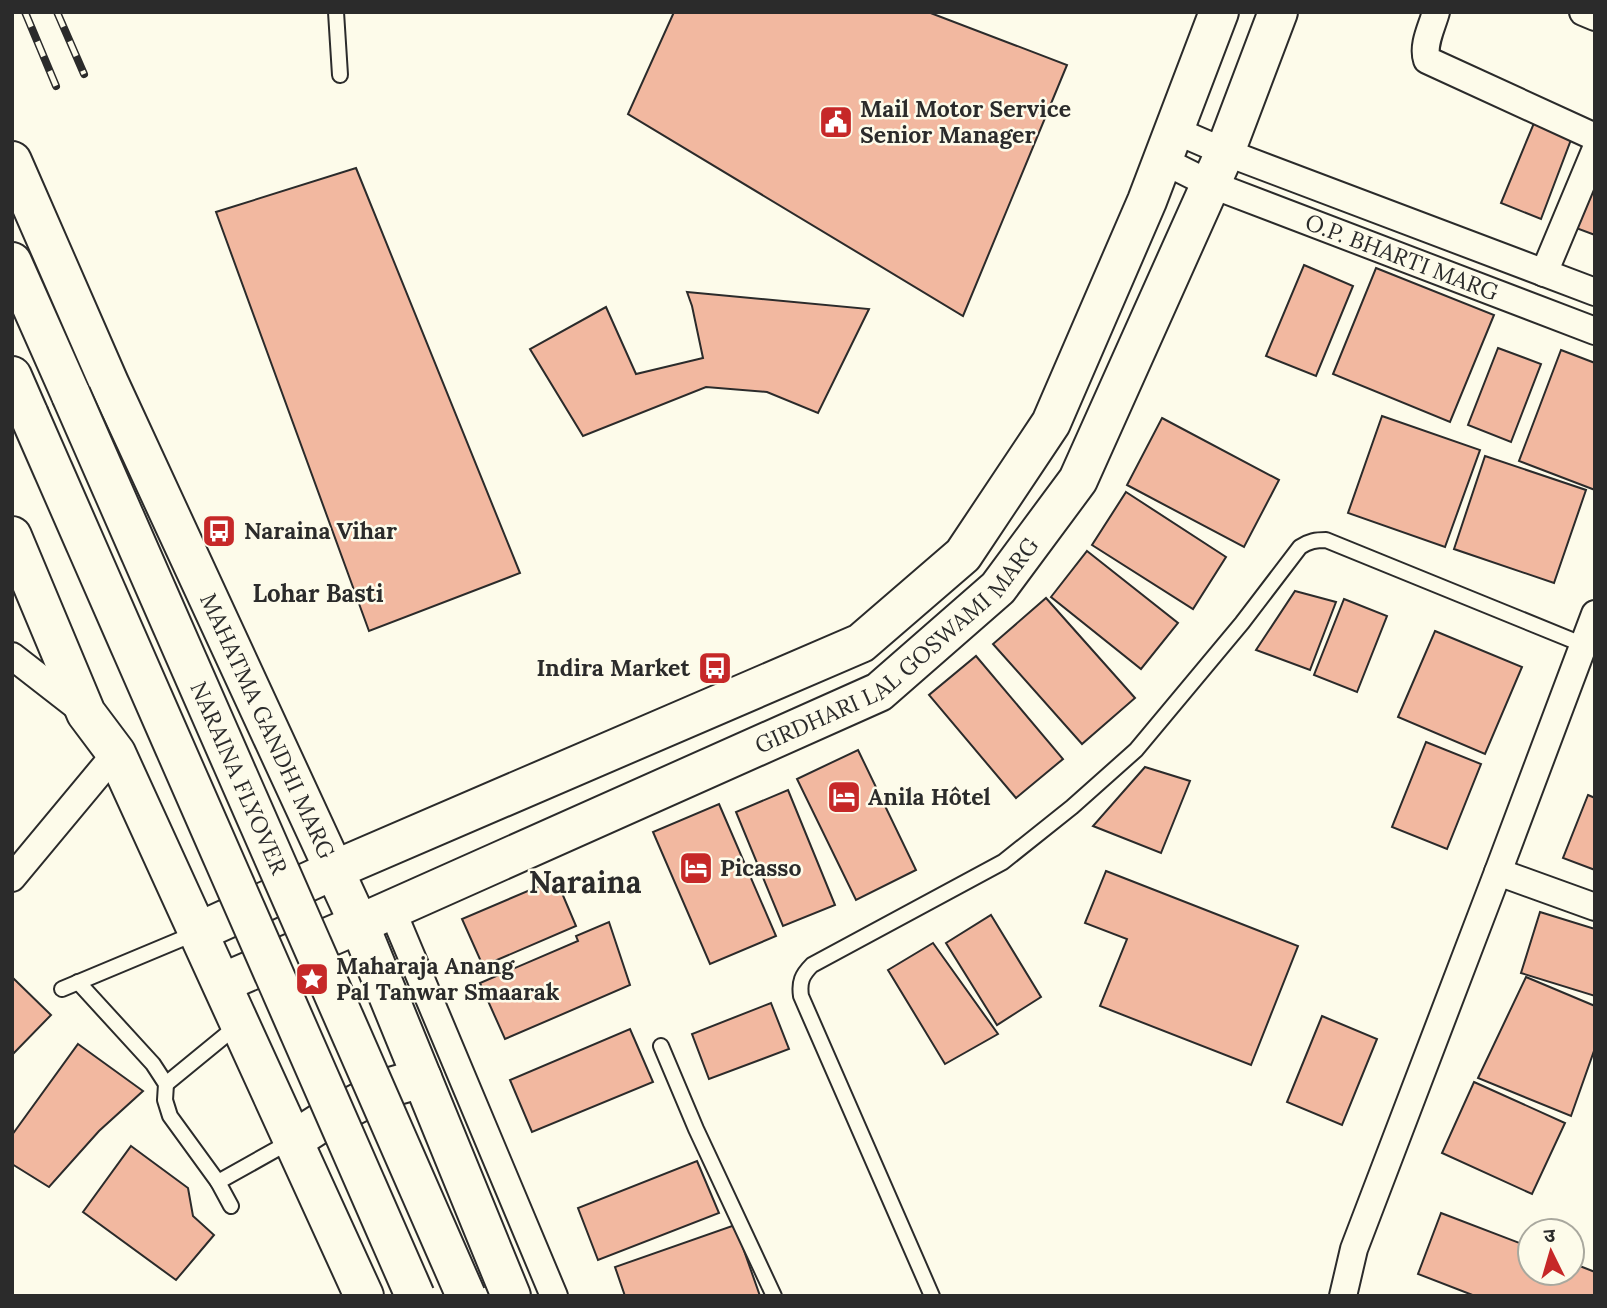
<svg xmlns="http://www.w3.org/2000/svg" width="1607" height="1308" font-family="Lora,'Noto Sans Devanagari',serif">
<rect width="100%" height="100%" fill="#fdfbea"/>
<g fill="#f2b8a0" stroke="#2b2b2b" stroke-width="2">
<path d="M674,12H928L1067,65L963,316L628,114Z"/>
<path d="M1534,123L1572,137L1541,219L1501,203Z"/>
<path d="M356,168L520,573L369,631L216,212Z"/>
<path d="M1595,178V235L1576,228Z"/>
<path d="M1304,265L1353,286L1316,376L1266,356Z"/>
<path d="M1376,268L1494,315L1450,422L1333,374Z"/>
<path d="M687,292L869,309L818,413L767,392L706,387L583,436L530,349L606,307L636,374L703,358L692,306Z"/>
<path d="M1498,348L1541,364L1511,442L1468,425Z"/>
<path d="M1561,350L1595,363V490L1519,461Z"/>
<path d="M1382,416L1480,450L1445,547L1348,513Z"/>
<path d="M1162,418L1279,480L1244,547L1127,485Z"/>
<path d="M1485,456L1586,490L1554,583L1454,549Z"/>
<path d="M1126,492L1226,557L1193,609L1092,545Z"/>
<path d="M1087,551L1178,623L1141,669L1051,597Z"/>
<path d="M1295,591L1336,602L1310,670L1256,650Z"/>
<path d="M1046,598L1135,698L1082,744L993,644Z"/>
<path d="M1344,599L1387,616L1357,692L1314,675Z"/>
<path d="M1435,631L1522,667L1485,754L1398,717Z"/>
<path d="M976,656L1063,759L1016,798L929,695Z"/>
<path d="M1426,742L1481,764L1447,849L1392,827Z"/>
<path d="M858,750L916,870L856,900L797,779Z"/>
<path d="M1145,767L1190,781L1161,853L1093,826Z"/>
<path d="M788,790L835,905L783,926L736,812Z"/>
<path d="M1588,795L1595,798V870L1563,858Z"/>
<path d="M719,804L776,936L710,964L653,832Z"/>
<path d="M1106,871L1298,946L1251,1065L1100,1006L1127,939L1085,923Z"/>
<path d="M556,879L576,926L483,966L462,919Z"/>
<path d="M1540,912L1595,929V996L1521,973Z"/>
<path d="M991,915L1041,997L997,1025L946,943Z"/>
<path d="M609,922L630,985L505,1039L480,983L578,941L576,936Z"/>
<path d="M933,943L998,1034L945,1064L888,970Z"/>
<path d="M12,977L51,1015L12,1055Z"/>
<path d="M1526,977L1595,1006V1048L1571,1116L1478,1078Z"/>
<path d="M771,1003L789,1049L709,1079L692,1034Z"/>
<path d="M1322,1016L1377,1039L1342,1125L1287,1102Z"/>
<path d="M630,1029L653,1082L532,1132L510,1080Z"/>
<path d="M78,1044L143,1091L99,1131L49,1187L12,1164V1135Z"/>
<path d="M1474,1082L1565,1123L1532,1194L1442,1153Z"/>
<path d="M131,1146L188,1188L193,1216L214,1235L176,1280L83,1212Z"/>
<path d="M697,1161L719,1213L598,1260L578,1208Z"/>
<path d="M1441,1213L1530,1247V1273H1572V1263L1595,1272V1296H1475L1418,1274Z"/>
<path d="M735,1225L760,1296H625L615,1267Z"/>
</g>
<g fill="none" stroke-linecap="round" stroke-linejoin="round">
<g stroke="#2b2b2b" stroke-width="18">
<g id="service">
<path d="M336,12L340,75"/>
<path d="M78,982L153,1064L166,1084L165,1100L170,1116L218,1182L231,1206"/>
<path d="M62,989L196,933"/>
<path d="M661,1046L696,1129L774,1296"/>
<path d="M166,1084L238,1025"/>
<path d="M218,1182L293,1140"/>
<path d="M932,1296L801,996C799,982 802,975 812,965L1003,862L1072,807L1136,750L1242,623L1300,547C1309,541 1316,540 1326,540L1584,645"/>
</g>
</g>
<g stroke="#2b2b2b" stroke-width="30">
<g id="minor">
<path d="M1436,12C1432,27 1422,45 1427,60L1595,137"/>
<path d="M1583,12L1595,17"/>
<path d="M1174,130L1225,152L1595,292"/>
<path id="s1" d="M1162,160L1210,184L1595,331"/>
<path d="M1544,273L1595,151"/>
<path d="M12,656L84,712"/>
<path d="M1498,872L1595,907"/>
<path d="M12,878L116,753"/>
<path d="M392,910L554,1296"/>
<path d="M1343,1296L1354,1249L1498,872L1595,614"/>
</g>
</g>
<g stroke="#2b2b2b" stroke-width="42">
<g id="secondary">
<path id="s2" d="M12,161L109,383L359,924L511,1296"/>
<path d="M12,536L86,713L116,753L364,1296"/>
<path d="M198,932L334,870L861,643L963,555L1051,423L1147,201L1219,12"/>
<path id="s3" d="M222,983L359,924L879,692L998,588L1078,480L1225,152L1278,12"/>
<path d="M294,1140L322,1122L387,1088L422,1078"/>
</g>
</g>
<g stroke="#2b2b2b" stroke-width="42">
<g id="primary">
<path d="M12,262L71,395"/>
<path d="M12,376L29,415"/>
</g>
</g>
<use href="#service" stroke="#fdfbea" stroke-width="14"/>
<use href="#minor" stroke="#fdfbea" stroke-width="26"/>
<use href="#secondary" stroke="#fdfbea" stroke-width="38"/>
<use href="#primary" stroke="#fdfbea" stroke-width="38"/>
<g stroke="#2b2b2b" stroke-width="8">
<g id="rail">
<path d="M25,12L56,86"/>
<path d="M57,12L84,74"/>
</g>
</g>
<use href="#rail" stroke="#fdfbea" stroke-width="5" stroke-dasharray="16" stroke-linecap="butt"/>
<g stroke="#2b2b2b" stroke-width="42" stroke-linecap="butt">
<g id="primary-bridge">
<path id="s4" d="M71,395L466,1296"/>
<path d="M29,415L415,1296"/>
</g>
</g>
<use href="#primary-bridge" stroke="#fdfbea" stroke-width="38"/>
</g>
<defs>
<g id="civic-square" transform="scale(1.75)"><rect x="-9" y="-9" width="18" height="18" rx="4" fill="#c62828" stroke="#fdfbea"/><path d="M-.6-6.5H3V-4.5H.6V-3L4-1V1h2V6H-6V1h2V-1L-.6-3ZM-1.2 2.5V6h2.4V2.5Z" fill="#fff"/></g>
<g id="bus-square" transform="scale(1.75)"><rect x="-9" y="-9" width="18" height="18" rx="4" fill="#c62828" stroke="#fdfbea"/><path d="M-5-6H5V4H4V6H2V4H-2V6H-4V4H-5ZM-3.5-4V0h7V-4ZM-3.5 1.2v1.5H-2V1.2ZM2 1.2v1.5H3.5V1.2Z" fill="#fff"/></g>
<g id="hotel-square" transform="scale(1.75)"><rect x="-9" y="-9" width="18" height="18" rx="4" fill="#c62828" stroke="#fdfbea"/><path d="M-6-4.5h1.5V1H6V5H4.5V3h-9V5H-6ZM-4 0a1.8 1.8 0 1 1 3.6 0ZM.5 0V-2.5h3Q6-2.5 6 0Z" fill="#fff"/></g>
<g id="sight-square" transform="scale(1.75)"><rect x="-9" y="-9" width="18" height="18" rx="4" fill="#c62828" stroke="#fdfbea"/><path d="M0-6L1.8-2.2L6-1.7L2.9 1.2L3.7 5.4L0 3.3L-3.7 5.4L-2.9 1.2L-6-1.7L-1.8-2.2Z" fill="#fff"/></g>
</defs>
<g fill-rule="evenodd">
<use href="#civic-square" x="836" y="122"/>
<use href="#bus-square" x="219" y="531"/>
<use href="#bus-square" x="715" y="668"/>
<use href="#hotel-square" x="844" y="797"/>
<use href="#hotel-square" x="696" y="868"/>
<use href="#sight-square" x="312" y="979"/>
</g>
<g text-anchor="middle" stroke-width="5" stroke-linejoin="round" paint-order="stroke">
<g font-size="23" font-weight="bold" fill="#2b2b2b" stroke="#fdfbea" text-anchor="start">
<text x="860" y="117">Mail Motor Service<tspan x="860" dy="26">Senior Manager</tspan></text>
<text x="244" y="539">Naraina Vihar</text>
<text x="690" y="676" text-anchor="end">Indira Market</text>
<text x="868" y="805">Anila Hôtel</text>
<text x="720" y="876">Picasso</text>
<text x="336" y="974">Maharaja Anang<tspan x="336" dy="26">Pal Tanwar Smaarak</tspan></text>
</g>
<g font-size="23" fill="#2b2b2b" stroke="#fdfbea">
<text dy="8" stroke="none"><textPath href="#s1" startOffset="259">O.P. BHARTI MARG</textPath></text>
<text dy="8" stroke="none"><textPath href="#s3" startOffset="760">GIRDHARI LAL GOSWAMI MARG</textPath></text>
<text dy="8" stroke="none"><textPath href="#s2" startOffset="620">MAHATMA GANDHI MARG</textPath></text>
<text dy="8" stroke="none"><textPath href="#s4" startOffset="418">NARAINA FLYOVER</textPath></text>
</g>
<g font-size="24" font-weight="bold" fill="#2b2b2b" stroke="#fdfbea">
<text x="318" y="602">Lohar Basti</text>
</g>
<g font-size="30" font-weight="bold" fill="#2b2b2b" stroke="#fdfbea">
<text x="585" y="893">Naraina</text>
</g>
</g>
<rect width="1607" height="1308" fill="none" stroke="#2b2b2b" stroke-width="28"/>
<g transform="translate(1551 1252) rotate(355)"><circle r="33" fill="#fdfbea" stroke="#a9a89e" stroke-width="2"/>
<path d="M0-5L12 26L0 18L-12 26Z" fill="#c62828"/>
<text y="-10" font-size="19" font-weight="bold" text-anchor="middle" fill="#2b2b2b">उ</text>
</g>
</svg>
